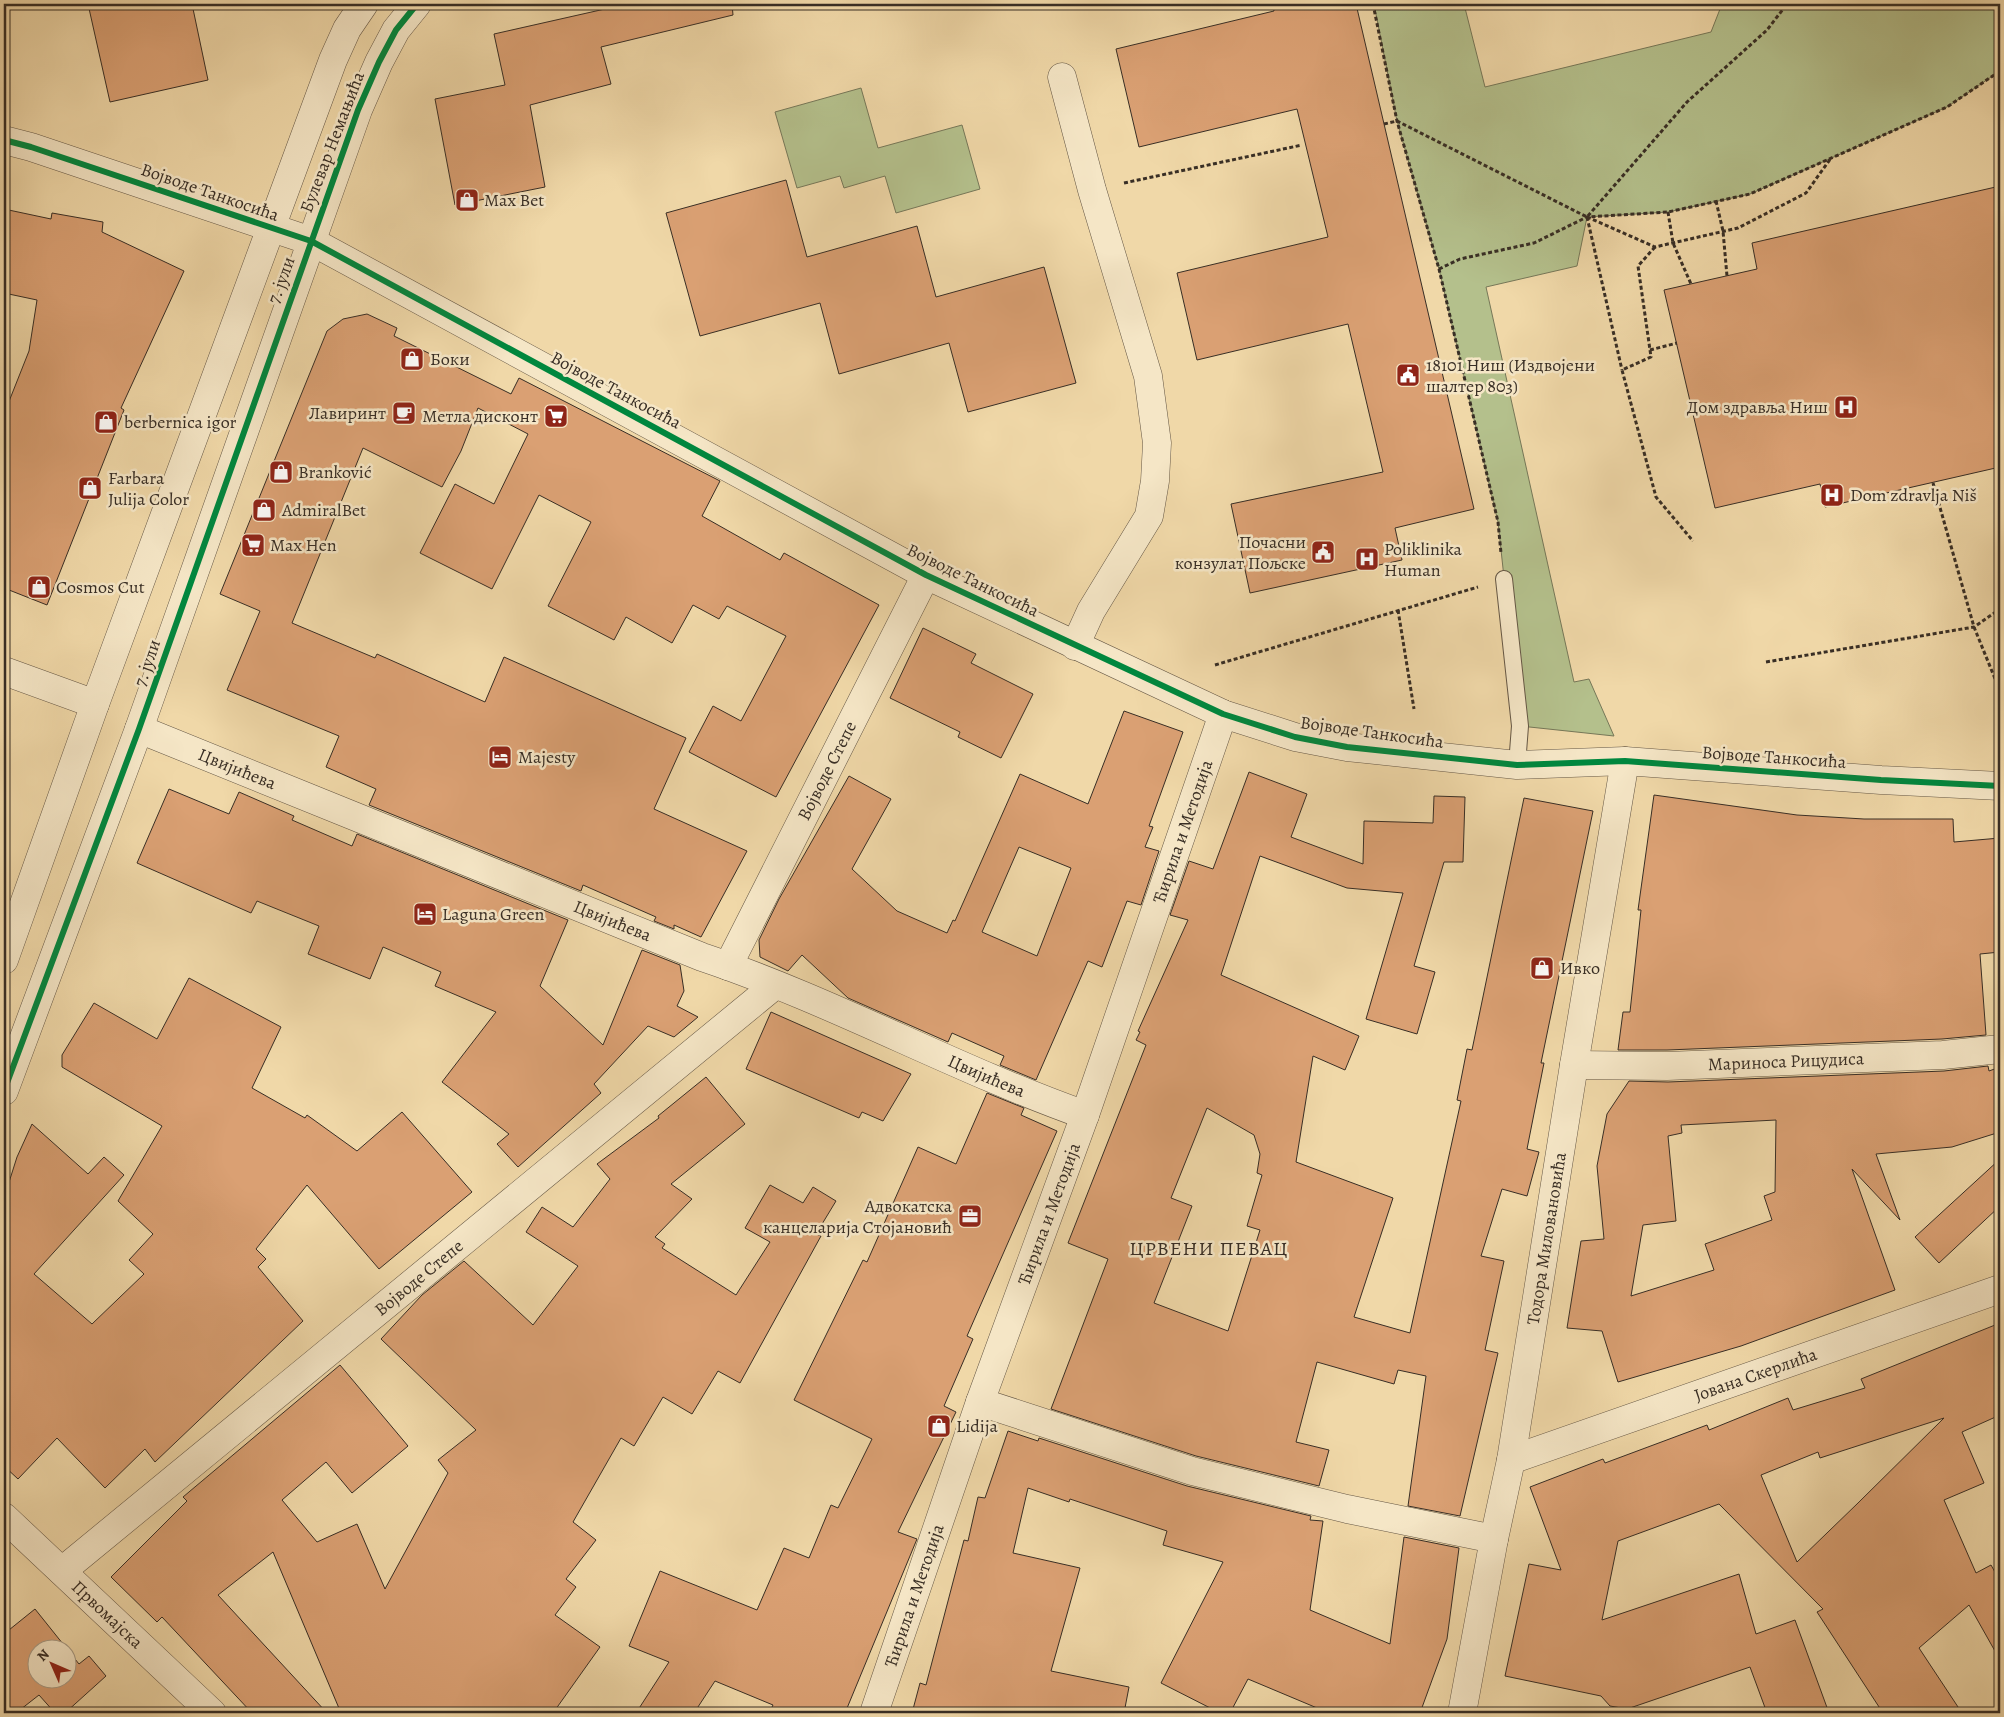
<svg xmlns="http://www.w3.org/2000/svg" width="2004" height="1717" font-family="Alegreya,serif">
<rect width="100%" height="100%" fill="#f0d8a8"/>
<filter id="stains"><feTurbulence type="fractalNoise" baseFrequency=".004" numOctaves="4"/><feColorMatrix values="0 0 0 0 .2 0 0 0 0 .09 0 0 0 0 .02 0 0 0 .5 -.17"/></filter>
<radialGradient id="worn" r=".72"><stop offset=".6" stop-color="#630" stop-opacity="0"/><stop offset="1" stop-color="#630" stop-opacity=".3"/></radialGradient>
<g fill="#b4c08c" stroke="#767758">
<path d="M1374,4H1464L1485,87L1711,32L1722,4H2000V71L1947,107L1750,194L1668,212L1587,217L1577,266L1486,287L1574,682L1589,679L1614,736L1520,726L1498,522L1439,269L1397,121Z"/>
<path d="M861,88L878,148L962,125L980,189L896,213L885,176L844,188L840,176L797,188L775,112Z"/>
</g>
<g fill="#daa073" stroke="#382e25" fill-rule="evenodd">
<path d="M88,4H192L208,80L110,102Z"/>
<path d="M627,4H732L733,15L601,47L611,84L530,105L545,187L455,205L435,99L505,85L494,34Z"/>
<path d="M1273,4H1356L1474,509L1395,528L1402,560L1250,593L1231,504L1383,472L1348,324L1197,360L1177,273L1328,237L1297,109L1139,147L1116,49L1274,11Z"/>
<path d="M786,180L807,257L917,226L936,297L1044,267L1076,383L968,412L949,343L839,374L820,303L700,336L666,213Z"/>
<path d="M2000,186V467L1825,507L1820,484L1715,508L1664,290L1757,269L1752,243Z"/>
<path d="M4,209L51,219L52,213L103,222L102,232L184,271L121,408L124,410L47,605L4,588V414L29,351L37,300L4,293Z"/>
<path d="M367,314L397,328L394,336L511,394L519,378L720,481L702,516L780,560L784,553L879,605L776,797L689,752L713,706L741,721L786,636L727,606L719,619L693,605L672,643L626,617L614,640L548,606L591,522L539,495L492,589L420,553L455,484L494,504L528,434L478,408L461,451L442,487L363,448L292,623L375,658L377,654L485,702L504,657L686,738L654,809L747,851L701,937L674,925V929L654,921L656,917L583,885L581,891L369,805L376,789L326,767L339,736L227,690L260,611L220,594L327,331L343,319Z"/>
<path d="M923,628L976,654L971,663L1033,694L1001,758L958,737L960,732L890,698Z"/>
<path d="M1124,711L1183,732L1149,826L1153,827L1145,847L1159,851L1141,905L1127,901L1102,967L1088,961L1036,1080L1000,1065L1004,1056L952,1033L948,1042L848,998L802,955L788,971L760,957L759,940L779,899L849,776L891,799L852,869L897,911L947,933L953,920L955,921L1020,774L1088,804ZM1019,847L1071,868L1037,956L982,932Z"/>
<path d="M1249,772L1307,794L1291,837L1363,864L1364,821L1433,823L1434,796L1465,797L1463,862H1444L1414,966L1435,972L1417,1034L1366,1019L1403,893L1347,888L1260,856L1221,975L1359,1036L1345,1070L1313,1056L1296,1162L1393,1198L1354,1317L1410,1333L1461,1101L1457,1100L1467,1049L1472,1050L1524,798L1593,811L1541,1063H1544L1527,1149L1539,1152L1527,1196L1502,1189L1481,1256L1504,1261L1485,1350L1498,1353L1460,1516L1408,1506L1426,1376L1398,1370L1394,1384L1317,1362L1296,1442L1329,1450L1319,1486L1196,1456L1051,1409L1108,1259L1068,1243L1146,1045L1136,1040L1140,1032L1138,1031L1188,920L1170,915L1189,861L1213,869ZM1207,1108L1254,1135L1260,1154L1257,1173L1262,1175L1247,1226L1260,1230L1228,1331L1154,1303L1192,1206L1171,1198Z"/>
<path d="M169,789L229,814L239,792L294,816L292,820L352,846L357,834L568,920L540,986L603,1045L642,950L680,965L684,991L677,1006L698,1017L674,1037L648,1026L594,1084L601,1093L518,1167L497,1144L509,1134L442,1082L496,1012L435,986L441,972L383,947L370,979L308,954L319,926L257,901L251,913L137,863Z"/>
<path d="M1654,795L1797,815L1864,819H1953L1954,842L2000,838V952L1980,954L1986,1035L1942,1039L1667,1050H1618L1623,1012H1630L1641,910H1638Z"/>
<path d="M189,978L281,1027L252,1088L305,1118L307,1115L357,1151L402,1112L472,1192L379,1269L307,1185L256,1249L266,1259L258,1267L303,1321L155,1462L145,1449L105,1488L57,1438L18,1479L4,1466V1198L17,1157L32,1124L88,1174L104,1157L124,1175L34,1274L92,1324L144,1274L129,1260L153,1234L118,1201L162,1126L62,1067V1055L94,1003L157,1039Z"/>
<path d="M771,1012L911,1074L883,1121L862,1112L859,1118L746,1069Z"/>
<path d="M1988,1066L1989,1071L2000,1067V1132L1952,1147L1876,1154L1900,1220L1852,1169L1895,1290L1741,1346L1618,1382L1602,1331L1567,1328L1581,1241L1604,1239L1597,1166L1607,1114L1629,1081L1668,1082L1944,1071ZM1776,1120L1775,1192L1764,1196L1772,1220L1705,1244L1714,1270L1631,1296L1643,1225L1676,1221L1668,1136L1682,1133L1681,1125Z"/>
<path d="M706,1077L745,1124L671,1184L692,1199L655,1237L665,1244L662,1248L736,1295L770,1242L745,1228L770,1185L803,1203L813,1187L836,1201L816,1234L821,1236L740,1383L718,1371L692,1414L663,1397L634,1446L621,1438L573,1522L596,1540L566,1579L576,1587L555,1615L600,1647L553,1713H341L273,1552L218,1595L327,1713H252L162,1617L157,1622L111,1577L187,1501L183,1497L340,1365L408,1446L352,1493L326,1462L282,1500L317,1542L357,1524L385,1589L448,1473L438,1460L476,1430L381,1339L422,1295L464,1261L533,1325L578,1266L526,1232L542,1207L573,1227L610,1179L597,1164L659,1118L658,1116Z"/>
<path d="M987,1093L1024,1108L1021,1115L1057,1131L967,1336L973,1339L944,1406L956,1412L898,1532L917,1539L845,1713H769L773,1705L715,1681L694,1713H636L669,1662L629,1646L660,1571L757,1610L784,1548L809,1558L831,1505L838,1508L872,1439L794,1400L863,1260L867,1262L918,1147L956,1164Z"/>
<path d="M2000,1159V1206L1939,1263L1915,1237Z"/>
<path d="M2000,1323V1415L1962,1432L1984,1483L1944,1500L1976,1573L1991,1565L2000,1581V1660L1969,1605L1919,1648L1962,1713H1883L1817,1612L1823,1609L1719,1504L1618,1541L1602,1620L1739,1574L1756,1634L1795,1620L1829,1713H1767L1750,1667L1627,1709L1610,1706L1601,1696L1505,1676L1529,1564L1561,1570L1530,1487L1603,1459L1605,1463L1707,1425L1709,1430L1788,1398L1793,1410L1865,1388L1861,1379ZM1944,1418L1858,1503L1797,1562L1761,1475L1818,1452L1820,1458Z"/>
<path d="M1008,1431L1038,1441L1039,1438L1187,1486L1311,1516L1310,1520L1323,1521L1310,1610L1390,1644L1404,1537L1459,1548L1447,1639L1420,1713H1329L1248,1679L1230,1713H1220L1161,1683L1223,1562L1163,1545L1167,1531L1070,1499L1069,1502L1028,1488L1013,1553L1080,1568L1051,1671L1129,1687L1124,1713H912L920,1683L926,1685L964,1540L968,1541L978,1497L985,1498Z"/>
<path d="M35,1609L79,1664L89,1656L106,1676L65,1713H55L39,1695L16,1713H4V1634ZM38,1650H68V1680H38Z"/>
</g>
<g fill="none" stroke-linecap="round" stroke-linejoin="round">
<g stroke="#665846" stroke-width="18">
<path id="service" d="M1504,579L1520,726L1517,765"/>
</g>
<g stroke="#665846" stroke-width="29">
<g id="minor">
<path d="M1062,77L1092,190L1148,376L1157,443L1155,481L1149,516L1091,611L1075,646"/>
<path d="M4,140L31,147L311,241L926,575L1223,714L1295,737L1347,747L1517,765L1625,761L1881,780L2000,786"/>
<path d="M4,671L95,704"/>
<path id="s1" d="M139,729L702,957C833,1001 955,1069 1085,1115"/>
<path id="s2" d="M728,966L926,575"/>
<path id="s3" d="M1574,1065L1667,1066L1943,1055L2000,1049"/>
<path d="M980,1402L1192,1471L1347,1509L1494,1539"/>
<path id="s4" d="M1511,1460L2000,1289"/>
<path id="s5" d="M4,1517L212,1713"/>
<path id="s6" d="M62,1571L775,985"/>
<path id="s7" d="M874,1713L980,1402L1085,1115L1223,714"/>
<path id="s8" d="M1462,1713L1494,1539L1511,1460L1574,1065L1625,761"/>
</g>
</g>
<g stroke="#665846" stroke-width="29">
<g id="tertiary">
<path d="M4,960L95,704L333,60L347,29L364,4"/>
<path d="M4,1091L139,729L358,110L379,62L396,30L417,4"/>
</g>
</g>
<g stroke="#382e25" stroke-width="3" stroke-dasharray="4 2.5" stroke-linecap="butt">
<path d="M1373,4L1397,121L1439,269L1498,522L1501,553"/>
<path d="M1384,124L1397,121L1587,217L1687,102L1767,30L1787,4"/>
<path d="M1124,183L1302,145"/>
<path d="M1716,201L1723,231L1727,276"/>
<path d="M1668,212L1673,243L1691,284"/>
<path d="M1587,217L1655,247L1738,228L1806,193L1831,158"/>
<path d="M1587,217L1622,370"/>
<path d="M1655,247L1638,266L1651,357L1622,370L1656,497L1693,541"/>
<path d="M1439,269L1460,259L1534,243L1587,217L1668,212L1750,194L1947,107L2000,71"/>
<path d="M1650,350L1677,343"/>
<path d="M1933,483L1974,627L2000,691"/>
<path d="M1398,610L1414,709"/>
<path d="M1766,662L1974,627L2000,609"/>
<path d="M1215,665L1478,587"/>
</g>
<use href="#service" stroke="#f5e6c6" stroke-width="16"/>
<use href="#minor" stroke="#f5e6c6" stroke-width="28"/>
<use href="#tertiary" stroke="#f5e6c6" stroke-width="28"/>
<g stroke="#f5e6c6" stroke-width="9">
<g id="cycleway">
<path d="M4,140L31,147L311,241L926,575L1223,714L1295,737L1347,747L1517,765L1625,761L1881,780L2000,786"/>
<path d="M4,1091L139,729L358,110L379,62L396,30L417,4"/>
</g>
</g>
<use href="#cycleway" stroke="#00873e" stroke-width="6"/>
</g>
<defs>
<g id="shop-square" transform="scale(1.25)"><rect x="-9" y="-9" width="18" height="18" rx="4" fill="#8f2418" stroke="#f5e6c6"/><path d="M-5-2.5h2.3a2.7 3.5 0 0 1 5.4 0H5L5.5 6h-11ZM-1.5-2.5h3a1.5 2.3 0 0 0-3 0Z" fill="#fff"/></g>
<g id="civic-square" transform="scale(1.25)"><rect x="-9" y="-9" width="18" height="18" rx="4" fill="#8f2418" stroke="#f5e6c6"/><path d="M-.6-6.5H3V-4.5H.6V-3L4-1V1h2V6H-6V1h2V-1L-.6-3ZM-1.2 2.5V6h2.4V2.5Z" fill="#fff"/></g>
<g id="hospital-square" transform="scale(1.25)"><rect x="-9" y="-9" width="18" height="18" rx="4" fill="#8f2418" stroke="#f5e6c6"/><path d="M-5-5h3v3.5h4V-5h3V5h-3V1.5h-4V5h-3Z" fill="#fff"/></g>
<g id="cafe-square" transform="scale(1.25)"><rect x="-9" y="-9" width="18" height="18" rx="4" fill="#8f2418" stroke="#f5e6c6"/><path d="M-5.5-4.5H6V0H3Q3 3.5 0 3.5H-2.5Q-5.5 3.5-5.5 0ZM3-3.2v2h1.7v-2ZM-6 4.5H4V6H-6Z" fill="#fff"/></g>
<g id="supermarket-square" transform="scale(1.25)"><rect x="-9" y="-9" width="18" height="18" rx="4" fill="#8f2418" stroke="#f5e6c6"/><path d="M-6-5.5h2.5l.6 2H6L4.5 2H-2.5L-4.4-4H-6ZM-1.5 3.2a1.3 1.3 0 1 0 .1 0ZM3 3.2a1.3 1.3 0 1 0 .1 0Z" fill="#fff"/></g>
<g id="hotel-square" transform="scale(1.25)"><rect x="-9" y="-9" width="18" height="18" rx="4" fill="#8f2418" stroke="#f5e6c6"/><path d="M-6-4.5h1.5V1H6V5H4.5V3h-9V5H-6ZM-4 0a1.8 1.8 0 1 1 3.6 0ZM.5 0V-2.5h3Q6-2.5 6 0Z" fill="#fff"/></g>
<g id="office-square" transform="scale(1.25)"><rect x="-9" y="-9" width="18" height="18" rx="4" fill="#8f2418" stroke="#f5e6c6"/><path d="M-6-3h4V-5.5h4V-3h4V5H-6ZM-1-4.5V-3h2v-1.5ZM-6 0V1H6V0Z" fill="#fff"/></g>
</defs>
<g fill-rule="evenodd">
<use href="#shop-square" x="467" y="200"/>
<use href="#shop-square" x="412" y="359"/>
<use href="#civic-square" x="1408" y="375"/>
<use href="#hospital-square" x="1846" y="407"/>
<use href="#cafe-square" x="404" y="413"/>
<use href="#supermarket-square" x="556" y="416"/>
<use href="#shop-square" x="106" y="422"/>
<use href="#shop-square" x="281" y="472"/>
<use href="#shop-square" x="90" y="488"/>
<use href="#hospital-square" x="1832" y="495"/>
<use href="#shop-square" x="264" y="510"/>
<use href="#supermarket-square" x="253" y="545"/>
<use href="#civic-square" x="1323" y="552"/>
<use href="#hospital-square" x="1367" y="559"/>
<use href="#shop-square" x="39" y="587"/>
<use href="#hotel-square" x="500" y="757"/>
<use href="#hotel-square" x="425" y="914"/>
<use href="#shop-square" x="1542" y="968"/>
<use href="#office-square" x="970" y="1216"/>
<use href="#shop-square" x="939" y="1426"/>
</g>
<g text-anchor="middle" stroke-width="5" stroke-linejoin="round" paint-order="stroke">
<g font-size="18" fill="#382e25" stroke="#f5e6c6">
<text transform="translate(332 142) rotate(-69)" y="6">Булевар Немањића</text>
<text transform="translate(210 192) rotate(19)" y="6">Војводе Танкосића</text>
<text transform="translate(281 280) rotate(-70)" y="6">7. јули</text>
<text transform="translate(616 390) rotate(28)" y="6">Војводе Танкосића</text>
<text transform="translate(973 580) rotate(26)" y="6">Војводе Танкосића</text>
<text transform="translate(147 663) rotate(-71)" y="6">7. јули</text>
<text transform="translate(1372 732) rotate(8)" y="6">Војводе Танкосића</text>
<text transform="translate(1774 757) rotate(4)" y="6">Војводе Танкосића</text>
<text dy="6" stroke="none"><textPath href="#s1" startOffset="106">Цвијићева</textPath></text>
<text dy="6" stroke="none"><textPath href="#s2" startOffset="219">Војводе Степе</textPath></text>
<text dy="6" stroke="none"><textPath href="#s7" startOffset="934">Ћирила и Методија</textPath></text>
<text dy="6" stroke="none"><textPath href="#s1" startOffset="511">Цвијићева</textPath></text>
<text dy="6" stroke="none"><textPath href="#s3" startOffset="212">Мариноса Рицудиса</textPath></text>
<text dy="6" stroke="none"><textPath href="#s1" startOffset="916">Цвијићева</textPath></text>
<text dy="6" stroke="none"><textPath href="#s7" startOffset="529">Ћирила и Методија</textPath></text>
<text dy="6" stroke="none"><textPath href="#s8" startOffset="482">Тодора Миловановића</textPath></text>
<text dy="6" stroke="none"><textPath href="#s6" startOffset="462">Војводе Степе</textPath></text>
<text dy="6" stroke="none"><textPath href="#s4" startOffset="259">Јована Скерлића</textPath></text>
<text dy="6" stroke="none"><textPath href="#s7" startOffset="124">Ћирила и Методија</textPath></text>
<text dy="6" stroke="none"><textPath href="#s5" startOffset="142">Првомајска</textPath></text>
</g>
<g font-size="18" fill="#382e25" stroke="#f5e6c6" text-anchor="start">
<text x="484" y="206">Max Bet</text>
<text x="430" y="365">Боки</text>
<text x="1426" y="371">18101 Ниш (Издвојени<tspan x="1426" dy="21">шалтер 803)</tspan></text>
<text x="1828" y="413" text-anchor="end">Дом здравља Ниш</text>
<text x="386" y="419" text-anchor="end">Лавиринт</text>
<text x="538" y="422" text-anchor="end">Метла дисконт</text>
<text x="124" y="428">berbernica igor</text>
<text x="298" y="478">Branković</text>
<text x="108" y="484">Farbara<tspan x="108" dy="21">Julija Color</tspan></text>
<text x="1850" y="501">Dom zdravlja Niš</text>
<text x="282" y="516">AdmiralBet</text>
<text x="1306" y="548" text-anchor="end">Почасни<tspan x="1306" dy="21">конзулат Пољске</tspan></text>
<text x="270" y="551">Max Hen</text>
<text x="1384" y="555">Poliklinika<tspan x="1384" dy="21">Human</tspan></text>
<text x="56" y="593">Cosmos Cut</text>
<text x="518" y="763">Majesty</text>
<text x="442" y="920">Laguna Green</text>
<text x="1560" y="974">Ивко</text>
<text x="952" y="1212" text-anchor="end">Адвокатска<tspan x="952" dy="21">канцеларија Стојановић</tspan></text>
<text x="956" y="1432">Lidija</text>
</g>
<g font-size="20" letter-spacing="1" fill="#382e25" stroke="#f5e6c6">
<text x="1209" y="1255">ЦРВЕНИ ПЕВАЦ</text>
</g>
</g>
<rect width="2004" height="1717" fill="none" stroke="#f0d8a8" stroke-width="20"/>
<rect x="5" y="5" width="1994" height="1707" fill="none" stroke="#382e25" stroke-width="2.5"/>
<rect x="10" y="10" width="1984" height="1697" fill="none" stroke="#382e25"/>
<g transform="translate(52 1664) rotate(315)"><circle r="24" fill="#f5e6c6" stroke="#a99c86"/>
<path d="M0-4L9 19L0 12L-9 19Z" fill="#8f2418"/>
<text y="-8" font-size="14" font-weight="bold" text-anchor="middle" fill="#382e25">N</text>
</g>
<rect width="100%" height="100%" filter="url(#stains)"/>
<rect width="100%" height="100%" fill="url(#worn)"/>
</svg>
